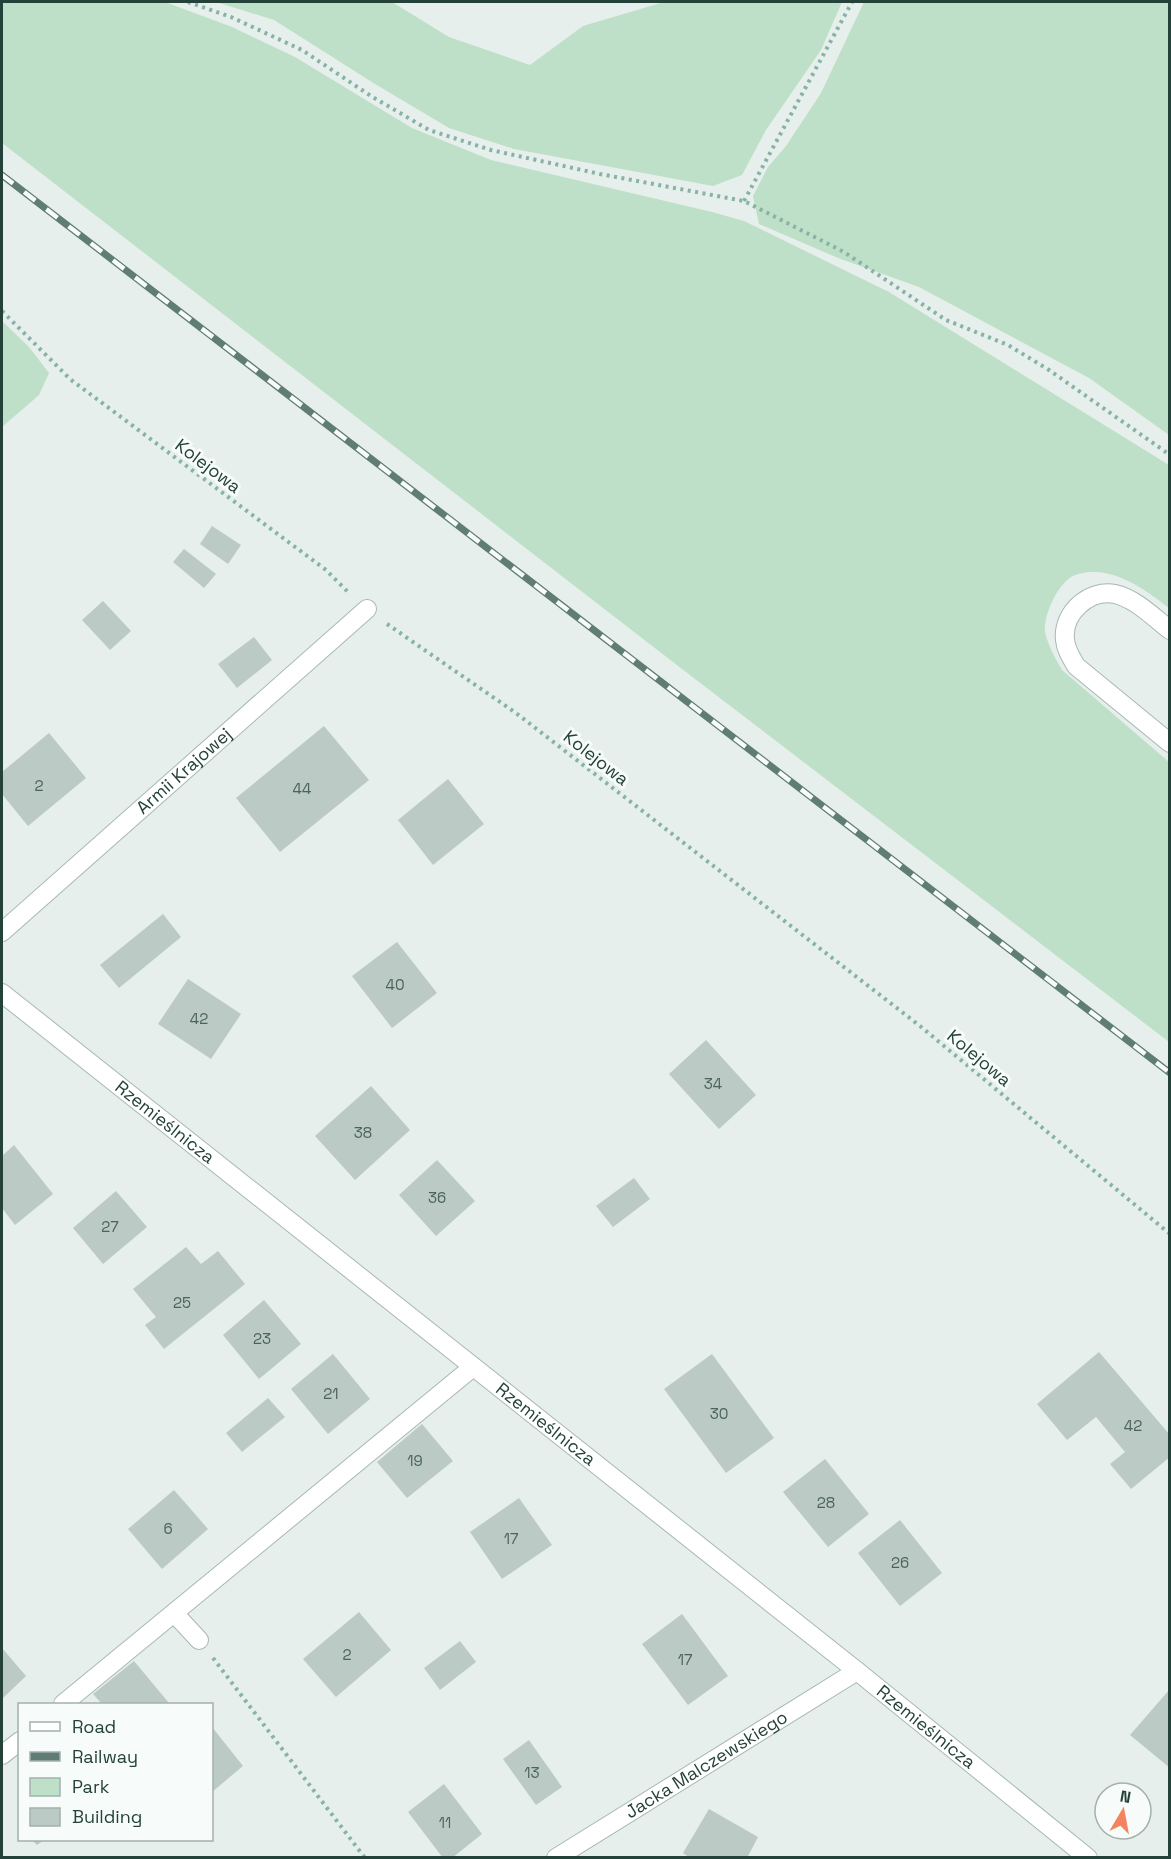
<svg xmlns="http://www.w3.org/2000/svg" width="1171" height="1859" font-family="'Space Grotesk',sans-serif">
<rect width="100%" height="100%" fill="#e6efeb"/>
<g fill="#bfe0c8">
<path d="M2,2H165L232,27L295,57L412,128L491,160L712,212L744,221L889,292L1169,465V608C1147,591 1120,571 1091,572C1086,572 1077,574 1073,576C1058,583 1043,616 1045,632C1048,645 1055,658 1062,670L1169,762V1042L682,669L2,143Z"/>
<path d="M216,2H392L449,37L530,65L583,26L664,2H842L821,50L766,130L742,175L713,186L514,149L449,128L375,84L274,20Z"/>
<path d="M864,2H1169V435L1089,378L919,287L838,258L759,224L753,196L768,167L786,146L821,93Z"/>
<path d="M2,321L29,347L49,373L39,395L2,427Z"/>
</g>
<g fill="#bbcac4">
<path d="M212,526L241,545L228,564L200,544Z"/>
<path d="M184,549L216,574L204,588L173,562Z"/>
<path d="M103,601L131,631L110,650L82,620Z"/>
<path d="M254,637L272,660L237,688L218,664Z"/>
<path d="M324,726L369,780L280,852L236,798Z"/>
<path d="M49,733L86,778L28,826L2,794V772Z"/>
<path d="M448,779L484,824L433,865L398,820Z"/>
<path d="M163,914L181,937L119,988L100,965Z"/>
<path d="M397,942L437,993L392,1028L352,976Z"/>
<path d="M188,979L241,1014L211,1059L158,1024Z"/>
<path d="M706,1040L756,1095L719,1129L669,1074Z"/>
<path d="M371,1086L410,1130L355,1180L315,1136Z"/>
<path d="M14,1145L53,1194L15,1225L2,1208V1156Z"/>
<path d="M437,1160L475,1201L436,1236L399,1195Z"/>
<path d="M634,1178L650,1199L613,1227L596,1206Z"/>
<path d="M116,1191L147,1227L103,1264L73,1228Z"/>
<path d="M186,1247L201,1264L218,1251L245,1284L164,1349L145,1325L156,1317L133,1289Z"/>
<path d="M264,1300L301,1344L259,1379L223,1335Z"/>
<path d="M1099,1352L1170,1435V1457L1131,1489L1110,1464L1125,1452L1096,1417L1067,1440L1037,1404Z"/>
<path d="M333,1354L370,1399L328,1434L291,1389Z"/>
<path d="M712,1354L774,1438L726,1473L664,1389Z"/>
<path d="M268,1398L285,1417L242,1452L226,1433Z"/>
<path d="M422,1424L453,1461L407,1498L377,1462Z"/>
<path d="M825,1459L869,1514L828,1547L783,1492Z"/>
<path d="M174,1490L208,1529L162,1569L128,1529Z"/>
<path d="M519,1498L552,1545L502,1579L470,1532Z"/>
<path d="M900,1520L942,1573L900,1606L858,1553Z"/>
<path d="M359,1612L391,1650L336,1697L303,1659Z"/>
<path d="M682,1614L728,1676L688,1705L642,1644Z"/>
<path d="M460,1641L476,1662L440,1690L424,1668Z"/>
<path d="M2,1648L26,1676L2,1699Z"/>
<path d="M134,1661L169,1703L167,1704H102L93,1694Z"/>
<path d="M1170,1689V1768L1130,1735Z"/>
<path d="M212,1727L243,1766L212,1792Z"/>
<path d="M529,1740L562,1787L536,1805L503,1759Z"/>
<path d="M444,1784L482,1834L452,1858H443L408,1812Z"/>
<path d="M709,1809L758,1837L747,1858H690L683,1853Z"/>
<path d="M32,1840H44L37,1845Z"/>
</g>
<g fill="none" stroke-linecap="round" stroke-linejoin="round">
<g stroke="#a8b8b2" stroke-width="20">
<g id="minor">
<path d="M1170,630C1153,617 1136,599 1115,594C1089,589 1062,613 1065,640C1066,650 1071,657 1076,666L1170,743"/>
<path id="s1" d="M2,932L367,609"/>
<path id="s2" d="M2,993L857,1671L1088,1858"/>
<path d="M174,1613L199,1640"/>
<path d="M63,1704L473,1367"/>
<path d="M2,1755L20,1741"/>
<path id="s3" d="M556,1858L857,1671"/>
</g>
</g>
<g stroke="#86b3a5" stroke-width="4" stroke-dasharray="3 4.5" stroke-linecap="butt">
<path d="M188,2L231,17L302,50L371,96L429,130L491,150L600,174L744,201L844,252L946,320L1008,345L1049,370L1170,455"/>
<path d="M744,201L852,2"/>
<path d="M2,311L70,379L326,570L349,593"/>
<path d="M387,624L516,713L920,1026L1170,1234"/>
<path d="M213,1658L365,1858"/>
</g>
<use href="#minor" stroke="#fff" stroke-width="18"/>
<g stroke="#5f7d75" stroke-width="7">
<path id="rail" d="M2,175L1170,1073"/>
</g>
<use href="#rail" stroke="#f7fbf9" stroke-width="4.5" stroke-dasharray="14" stroke-linecap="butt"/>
</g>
<g text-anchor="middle" stroke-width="6" stroke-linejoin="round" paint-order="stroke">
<g font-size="15" fill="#4a645c">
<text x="39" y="791">2</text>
<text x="302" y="794">44</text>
<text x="395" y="990">40</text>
<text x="199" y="1024">42</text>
<text x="713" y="1089">34</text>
<text x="363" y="1138">38</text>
<text x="437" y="1203">36</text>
<text x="110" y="1232">27</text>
<text x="182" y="1308">25</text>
<text x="262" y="1344">23</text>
<text x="331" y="1399">21</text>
<text x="719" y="1419">30</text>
<text x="1133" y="1431">42</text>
<text x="415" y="1466">19</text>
<text x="826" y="1508">28</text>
<text x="168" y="1534">6</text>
<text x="511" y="1544">17</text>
<text x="900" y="1568">26</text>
<text x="347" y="1660">2</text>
<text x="685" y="1665">17</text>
<text x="532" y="1778">13</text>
<text x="445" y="1828">11</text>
</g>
<g font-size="18" fill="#24423a" stroke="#f7fbf9">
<text transform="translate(208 466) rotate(37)" y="6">Kolejowa</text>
<text transform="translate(596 758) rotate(38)" y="6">Kolejowa</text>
<text dy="6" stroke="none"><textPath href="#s1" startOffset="243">Armii Krajowej</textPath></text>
<text transform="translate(979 1058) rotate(40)" y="6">Kolejowa</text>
<text dy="6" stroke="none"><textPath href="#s2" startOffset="208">Rzemieślnicza</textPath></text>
<text dy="6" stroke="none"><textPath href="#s2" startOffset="694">Rzemieślnicza</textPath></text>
<text dy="6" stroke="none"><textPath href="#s2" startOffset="1180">Rzemieślnicza</textPath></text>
<text dy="6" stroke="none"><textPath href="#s3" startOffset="177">Jacka Malczewskiego</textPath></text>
</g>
</g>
<rect width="1171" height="1859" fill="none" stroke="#24423a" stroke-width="6"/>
<rect x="18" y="1703" width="195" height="138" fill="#f7fbf9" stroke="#a3b1ad" stroke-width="1.5"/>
<rect x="30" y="1722" width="30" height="9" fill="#ffffff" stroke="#a3b1ad" stroke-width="1.5"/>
<text x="72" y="1733" font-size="18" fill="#24423a">Road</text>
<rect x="30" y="1752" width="30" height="9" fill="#5f7d75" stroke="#a3b1ad" stroke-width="1.5"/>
<text x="72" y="1763" font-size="18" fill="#24423a">Railway</text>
<rect x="30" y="1778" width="30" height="18" fill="#bfe0c8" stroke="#a3b1ad" stroke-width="1.5"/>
<text x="72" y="1793" font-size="18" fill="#24423a">Park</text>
<rect x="30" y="1808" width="30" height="18" fill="#bbcac4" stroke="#a3b1ad" stroke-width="1.5"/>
<text x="72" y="1823" font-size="18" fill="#24423a">Building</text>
<g transform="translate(1123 1811) rotate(10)"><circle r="28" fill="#f7fbf9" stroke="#a3b1ad" stroke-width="1.5"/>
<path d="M0-4.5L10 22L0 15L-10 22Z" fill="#f4845f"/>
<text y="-9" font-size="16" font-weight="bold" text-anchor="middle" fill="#24423a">N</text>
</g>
</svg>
